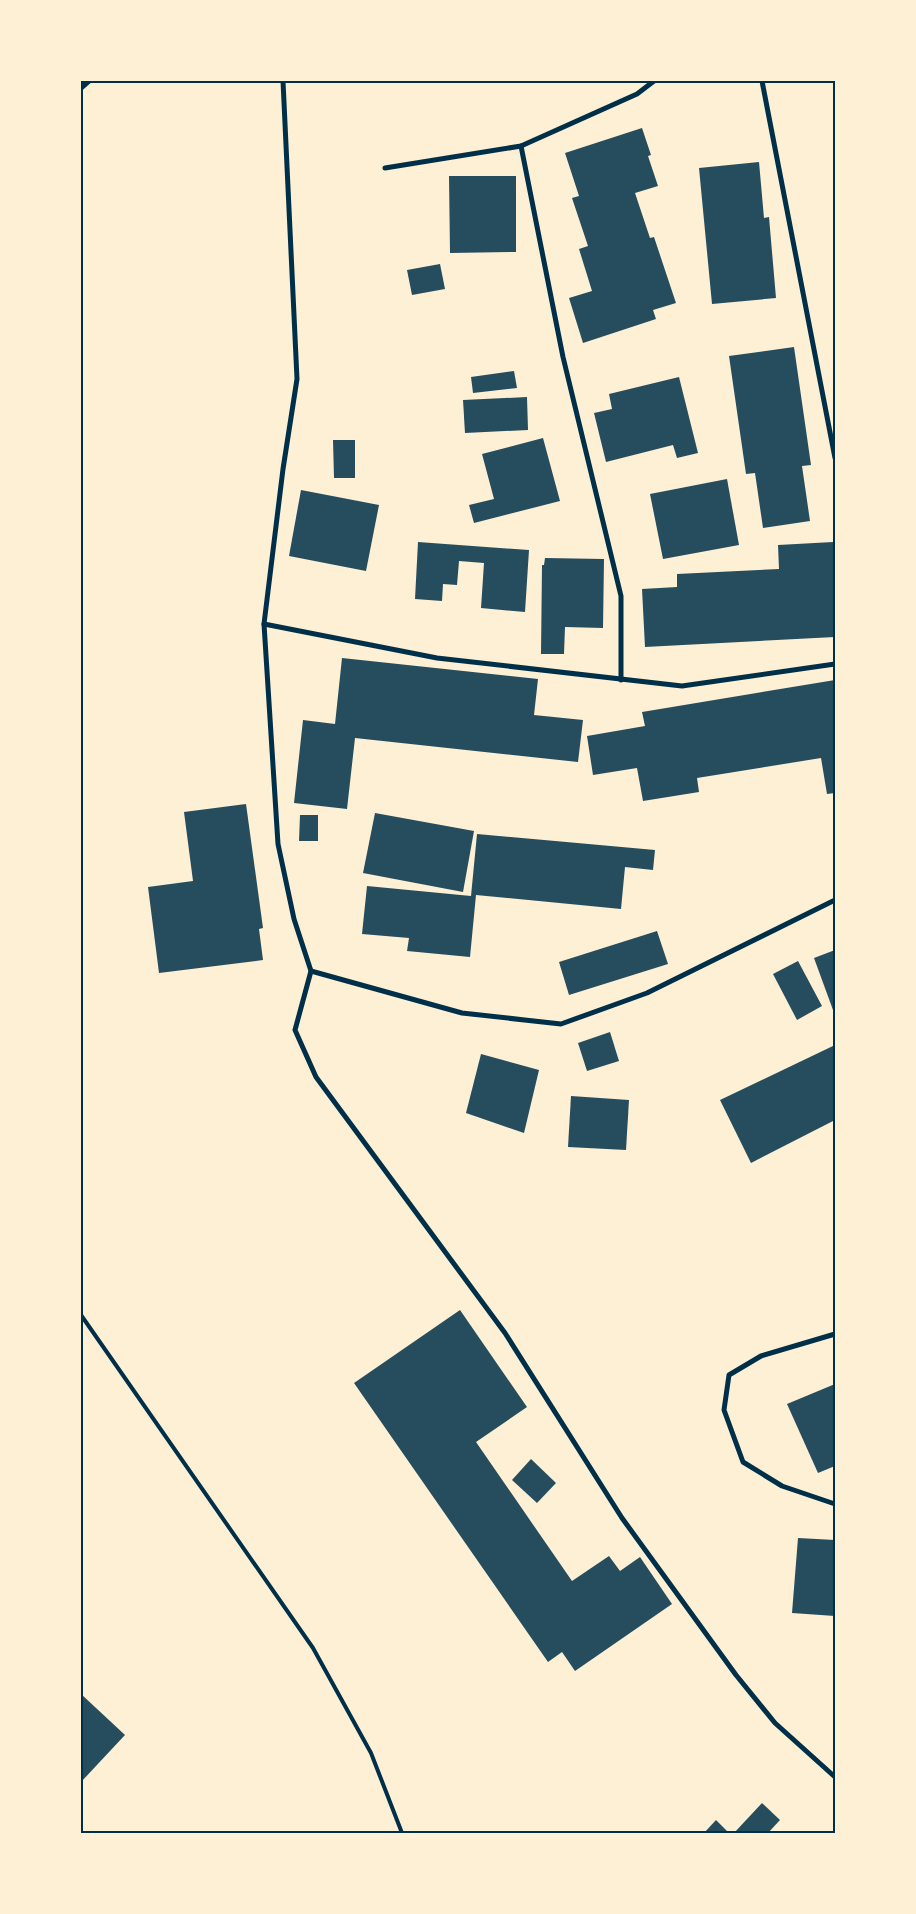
<svg xmlns="http://www.w3.org/2000/svg" width="916" height="1914" font-family="Signika,sans-serif">
<rect width="100%" height="100%" fill="#fdf0d5"/>
<g fill="#264d5e">
<path d="M642,128L651,155L648,156L658,186L635,193L650,238L654,237L676,303L653,310L656,319L583,343L569,298L592,291L579,249L588,246L572,198L579,196L565,153Z"/>
<path d="M759,162L764,218L769,217L776,298L712,304L699,168Z"/>
<path d="M449,176H516V252L450,253Z"/>
<path d="M440,264L445,289L412,295L407,270Z"/>
<path d="M794,347L811,465L802,466L810,521L763,528L755,473L746,474L729,356Z"/>
<path d="M514,371L517,388L473,393L471,377Z"/>
<path d="M679,377L698,453L677,458L673,445L606,462L594,413L612,409L609,394Z"/>
<path d="M527,397L528,430L465,433L463,400Z"/>
<path d="M543,438L560,501L474,523L469,505L494,499L482,454Z"/>
<path d="M333,440H355V478H334Z"/>
<path d="M727,479L739,545L663,559L650,494Z"/>
<path d="M301,490L379,505L366,571L289,556Z"/>
<path d="M418,542L529,550L525,612L481,608L484,563L459,561L457,585L443,584L442,601L415,599Z"/>
<path d="M833,542L835,637L645,647L642,589L677,587V574L779,569L778,545Z"/>
<path d="M545,558L604,559L603,628L565,627L564,654H541L542,565H544Z"/>
<path d="M342,658L538,679L534,715L583,720L578,762L355,738L347,809L294,803L303,720L335,724Z"/>
<path d="M835,680V793L827,794L821,758L697,778L699,792L643,801L637,768L593,775L587,736L645,726L642,712Z"/>
<path d="M246,804L263,928L259,929L263,960L159,973L148,887L193,881L184,812Z"/>
<path d="M375,813L474,831L463,892L363,873Z"/>
<path d="M300,815H318V841H299Z"/>
<path d="M477,834L655,850L653,870L625,867L621,909L476,895L470,957L407,951L409,938L362,934L367,886L471,896Z"/>
<path d="M657,931L668,964L569,995L559,962Z"/>
<path d="M835,950V1009L833,1010L814,958Z"/>
<path d="M798,961L822,1006L797,1020L773,974Z"/>
<path d="M610,1032L619,1061L587,1071L578,1043Z"/>
<path d="M835,1045V1120L751,1163L720,1100Z"/>
<path d="M481,1054L539,1070L524,1133L466,1113Z"/>
<path d="M571,1096L629,1100L626,1150L568,1147Z"/>
<path d="M460,1310L527,1407L476,1442L572,1581L609,1556L620,1571L640,1557L672,1604L575,1671L562,1652L548,1662L354,1383Z"/>
<path d="M835,1384V1466L818,1473L787,1404Z"/>
<path d="M531,1459L556,1483L537,1503L512,1480Z"/>
<path d="M798,1538L835,1540V1616L792,1613Z"/>
<path d="M81,1694L125,1735L81,1782Z"/>
<path d="M762,1803L780,1820L768,1833H734Z"/>
<path d="M716,1820L729,1833H704Z"/>
</g>
<g fill="none" stroke-linecap="round" stroke-linejoin="round">
<path stroke="#003049" stroke-width="4" d="M81,1315L313,1648L371,1753L402,1833"/>
<g stroke="#003049" stroke-width="5">
<path d="M283,81L297,379L283,469L264,624L278,844L294,919L311,971L295,1030L316,1077L505,1333L622,1518L736,1675L775,1723L835,1777"/>
<path d="M762,81L835,458"/>
<path d="M81,88L89,81"/>
<path d="M521,146L563,357L621,596V680"/>
<path d="M385,168L521,146L637,94L654,81"/>
<path d="M264,624L437,658L682,686L835,664"/>
<path d="M311,971L462,1013L561,1024L647,993L835,900"/>
<path d="M835,1334L761,1356L729,1375L724,1410L743,1462L782,1486L835,1504"/>
</g>
</g>
<rect width="916" height="1914" fill="none" stroke="#fdf0d5" stroke-width="165"/>
<rect x="82" y="82" width="752" height="1750" fill="none" stroke="#003049" stroke-width="2"/>
</svg>
